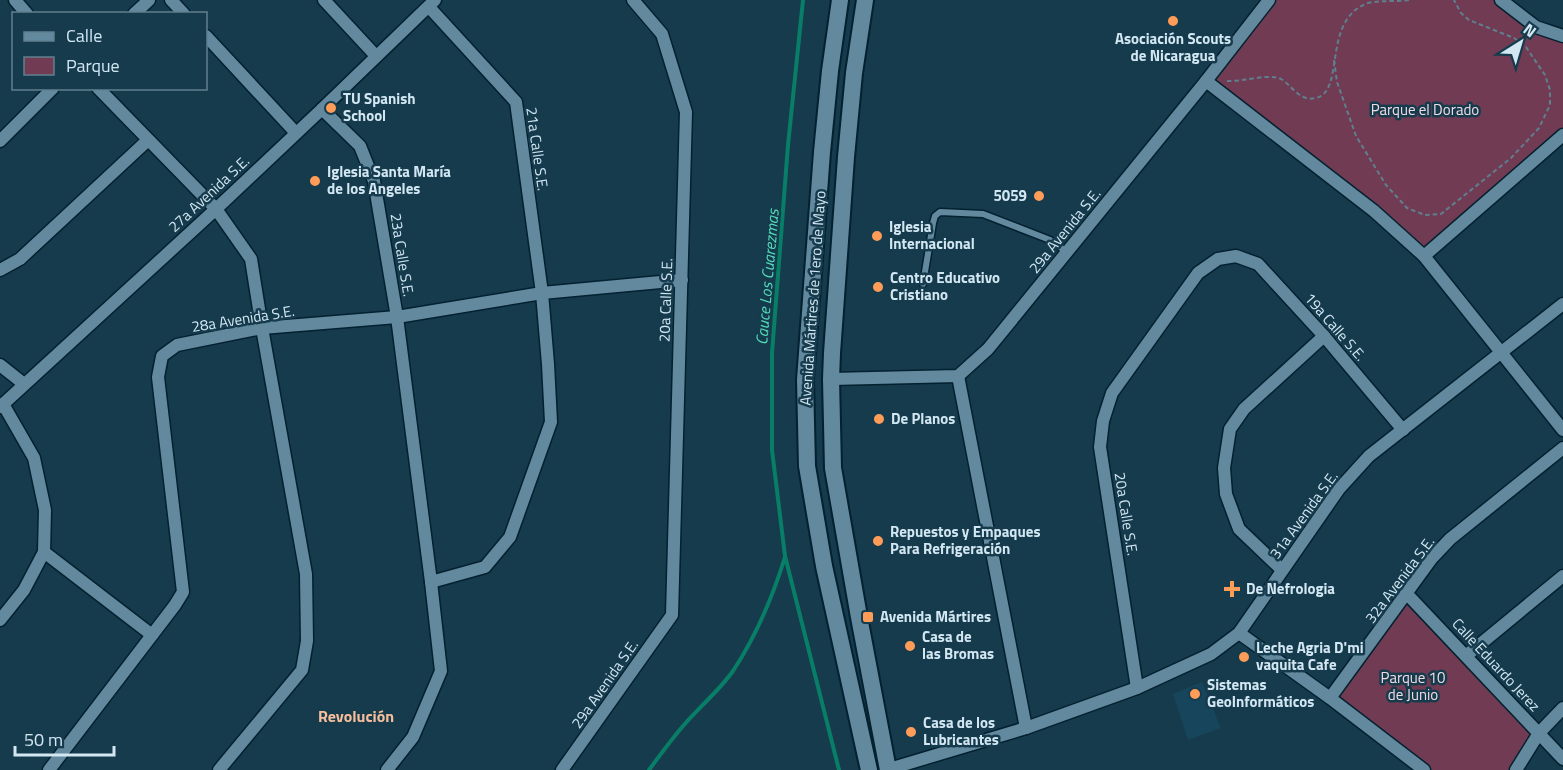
<svg xmlns="http://www.w3.org/2000/svg" width="1563" height="770" font-family="'Titillium Web',sans-serif">
<rect width="100%" height="100%" fill="#153b4d"/>
<path fill="#16455c" d="M1202,682L1221,728L1188,740L1173,694Z"/>
<g fill="#713c53">
<path d="M1269,0H1501L1563,36V135L1424,256L1206,81Z"/>
<path d="M1407,594L1539,733L1516,770H1424L1330,698Z"/>
</g>
<g fill="none" stroke-linecap="round" stroke-linejoin="round">
<g stroke="#097e67" stroke-width="4">
<path d="M803,0L788,145L772,353V450L785,556L839,770"/>
<path d="M649,770C660,755 671,740 683,726C699,707 719,691 733,671C756,636 773,596 785,557"/>
</g>
<g stroke="#04212f" stroke-width="9">
<path id="lane" d="M923,284L933,223L935,216L940,212L983,214L1050,240L1067,252"/>
</g>
<g stroke="#04212f" stroke-width="15">
<g id="street">
<path d="M15,0L27,14"/>
<path d="M171,0L184,14"/>
<path d="M324,0L376,56"/>
<path d="M1501,0L1536,27L1563,36"/>
<path d="M429,7L516,102L542,293L548,364L551,422L510,537L485,567L431,582"/>
<path d="M134,14L149,0"/>
<path d="M206,36L296,133"/>
<path d="M1206,81L1374,211L1424,256L1563,430"/>
<path d="M98,88L216,209L251,259L262,328L306,574L307,641L302,670L219,770"/>
<path d="M322,109L360,146L374,181L397,317L431,582L441,671L413,737L387,770"/>
<path d="M0,141L53,88"/>
<path d="M1424,256L1563,135"/>
<path d="M0,270L20,259L148,140"/>
<path d="M0,365L24,384"/>
<path d="M958,376L1026,728"/>
<path d="M831,379L958,376L988,349L1206,81L1269,0"/>
<path d="M0,407L216,209L322,109L435,0"/>
<path d="M44,552L152,635"/>
<path d="M1282,570L1239,529L1226,494L1224,468L1230,429L1244,409L1324,336"/>
<path d="M1407,594L1563,759"/>
<path d="M0,620L24,590L44,552L45,510L34,458L3,404"/>
<path d="M1239,633L1330,698L1424,770"/>
<path d="M1467,655L1563,576"/>
<path d="M1137,688L1100,447L1103,421L1112,393L1198,273L1218,259L1236,256L1258,264L1324,336L1403,430"/>
<path d="M1330,698L1432,558L1450,539L1563,448"/>
<path d="M49,770L175,605L183,592L158,377L162,356L177,345L262,328L397,317L542,293L682,280"/>
<path d="M562,770L672,615L686,112L662,34L633,0"/>
<path d="M886,770L1026,728L1137,688L1211,654L1239,633L1339,489L1369,456L1563,304"/>
<path d="M1516,770L1539,733L1563,708"/>
</g>
</g>
<g stroke="#04212f" stroke-width="20">
<g id="secondary">
<path d="M840,0L830,71L822,152L805,380L807,466L824,566L869,770"/>
<path d="M865,0L854,73L846,157L832,353L831,379L833,468L859,617L888,770"/>
</g>
</g>
<g stroke="#607f8e" stroke-width="2" stroke-dasharray="4.5 3" stroke-linecap="butt">
<path d="M1334,60L1337,82L1356,136L1386,185L1407,208L1425,215L1441,214L1511,158L1539,128L1550,105V90L1545,75L1526,47L1514,38L1469,20L1461,13L1454,0"/>
<path d="M1227,81C1242,82 1269,73 1281,79C1293,86 1299,102 1316,98C1346,91 1321,20 1368,3C1382,0 1396,2 1409,0"/>
</g>
<use href="#lane" stroke="#63899f" stroke-width="6"/>
<use href="#street" stroke="#63899f" stroke-width="12"/>
<use href="#secondary" stroke="#63899f" stroke-width="16"/>
</g>
<g fill="#fe9c58" stroke="#153b4d" stroke-width="2">
<circle cx="1173" cy="21" r="6"/>
<circle cx="331" cy="108" r="6"/>
<circle cx="315" cy="181" r="6"/>
<circle cx="1039" cy="196" r="6"/>
<circle cx="877" cy="236" r="6"/>
<circle cx="878" cy="287" r="6"/>
<circle cx="879" cy="419" r="6"/>
<circle cx="878" cy="541" r="6"/>
<path d="M1229 580h6v6h6v6h-6v6h-6v-6h-6v-6h6z"/>
<rect x="862" y="611" width="12" height="12" rx="3"/>
<circle cx="910" cy="646" r="6"/>
<circle cx="1244" cy="657" r="6"/>
<circle cx="1195" cy="694" r="6"/>
<circle cx="911" cy="732" r="6"/>
</g>
<g text-anchor="middle" stroke-width="5" stroke-linejoin="round" paint-order="stroke">
<g font-size="15" font-weight="bold" fill="#d3e7f3" stroke="#153b4d" text-anchor="start">
<text x="1173" y="44" text-anchor="middle">Asociación Scouts<tspan x="1173" dy="17">de Nicaragua</tspan></text>
<text x="343" y="104">TU Spanish<tspan x="343" dy="17">School</tspan></text>
<text x="327" y="177">Iglesia Santa María<tspan x="327" dy="17">de los Angeles</tspan></text>
<text x="1027" y="201" text-anchor="end">5059</text>
<text x="889" y="232">Iglesia<tspan x="889" dy="17">Internacional</tspan></text>
<text x="890" y="283">Centro Educativo<tspan x="890" dy="17">Cristiano</tspan></text>
<text x="891" y="424">De Planos</text>
<text x="890" y="537">Repuestos y Empaques<tspan x="890" dy="17">Para Refrigeración</tspan></text>
<text x="1246" y="594">De Nefrologia</text>
<text x="880" y="622">Avenida Mártires</text>
<text x="922" y="642">Casa de<tspan x="922" dy="17">las Bromas</tspan></text>
<text x="1256" y="653">Leche Agria D'mi<tspan x="1256" dy="17">vaquita Cafe</tspan></text>
<text x="1207" y="690">Sistemas<tspan x="1207" dy="17">GeoInformáticos</tspan></text>
<text x="923" y="728">Casa de los<tspan x="923" dy="17">Lubricantes</tspan></text>
</g>
<g font-size="15" fill="#f2dce4" stroke="#153b4d">
<text x="1425" y="115">Parque el Dorado</text>
<text x="1413" y="683">Parque 10<tspan x="1413" dy="17">de Junio</tspan></text>
</g>
<g font-size="15" fill="#d3e7f3" stroke="#153b4d">
<text transform="translate(537 149) rotate(82)" y="5">21a Calle S.E.</text>
<text transform="translate(209 194) rotate(-43)" y="5">27a Avenida S.E.</text>
<text transform="translate(1065 231) rotate(-51)" y="5">29a Avenida S.E.</text>
<text transform="translate(402 255) rotate(81)" y="5">23a Calle S.E.</text>
<text transform="translate(813 298) rotate(-86)" y="5">Avenida Mártires de 1ero de Mayo</text>
<text transform="translate(666 300) rotate(-88)" y="5">20a Calle S.E.</text>
<text transform="translate(243 319) rotate(-9)" y="5">28a Avenida S.E.</text>
<text transform="translate(1335 327) rotate(49)" y="5">19a Calle S.E.</text>
<text transform="translate(1126 514) rotate(81)" y="5">20a Calle S.E.</text>
<text transform="translate(1304 515) rotate(-54)" y="5">31a Avenida S.E.</text>
<text transform="translate(1400 580) rotate(-53)" y="5">32a Avenida S.E.</text>
<text transform="translate(1496 665) rotate(47)" y="5">Calle Eduardo Jerez</text>
<text transform="translate(605 684) rotate(-55)" y="5">29a Avenida S.E.</text>
</g>
<g font-size="16" font-style="italic" fill="#54debc" stroke="#153b4d">
<text transform="translate(767 277) rotate(-85)" y="6">Cauce Los Cuarezmas</text>
</g>
<g font-size="16" font-weight="bold" fill="#f6be9b" stroke="#153b4d">
<text x="356" y="722">Revolución</text>
</g>
</g>
<rect x="12" y="12" width="195" height="78" fill="#153b4d" stroke="#61808f" stroke-width="1.5"/>
<rect x="24" y="32" width="30" height="9" fill="#63899f" stroke="#61808f" stroke-width="1.5"/>
<text x="66" y="42" font-size="18" fill="#d3e7f3">Calle</text>
<rect x="24" y="57" width="30" height="18" fill="#713c53" stroke="#61808f" stroke-width="1.5"/>
<text x="66" y="72" font-size="18" fill="#d3e7f3">Parque</text>
<g transform="translate(1521 42) rotate(37)" stroke="#153b4d" stroke-width="4.5" paint-order="stroke">
<path d="M0-4.5L10 22L0 15L-10 22Z" fill="#d3e7f3"/>
<text y="-9" font-size="16" font-weight="bold" text-anchor="middle" fill="#d3e7f3">N</text>
</g>
<path d="M15 746v9h99v-9" fill="none" stroke="#d3e7f3" stroke-width="3"/>
<text x="24" y="746" font-size="18" fill="#d3e7f3" stroke="#153b4d" stroke-width="4.5" paint-order="stroke">50 m</text>
</svg>
